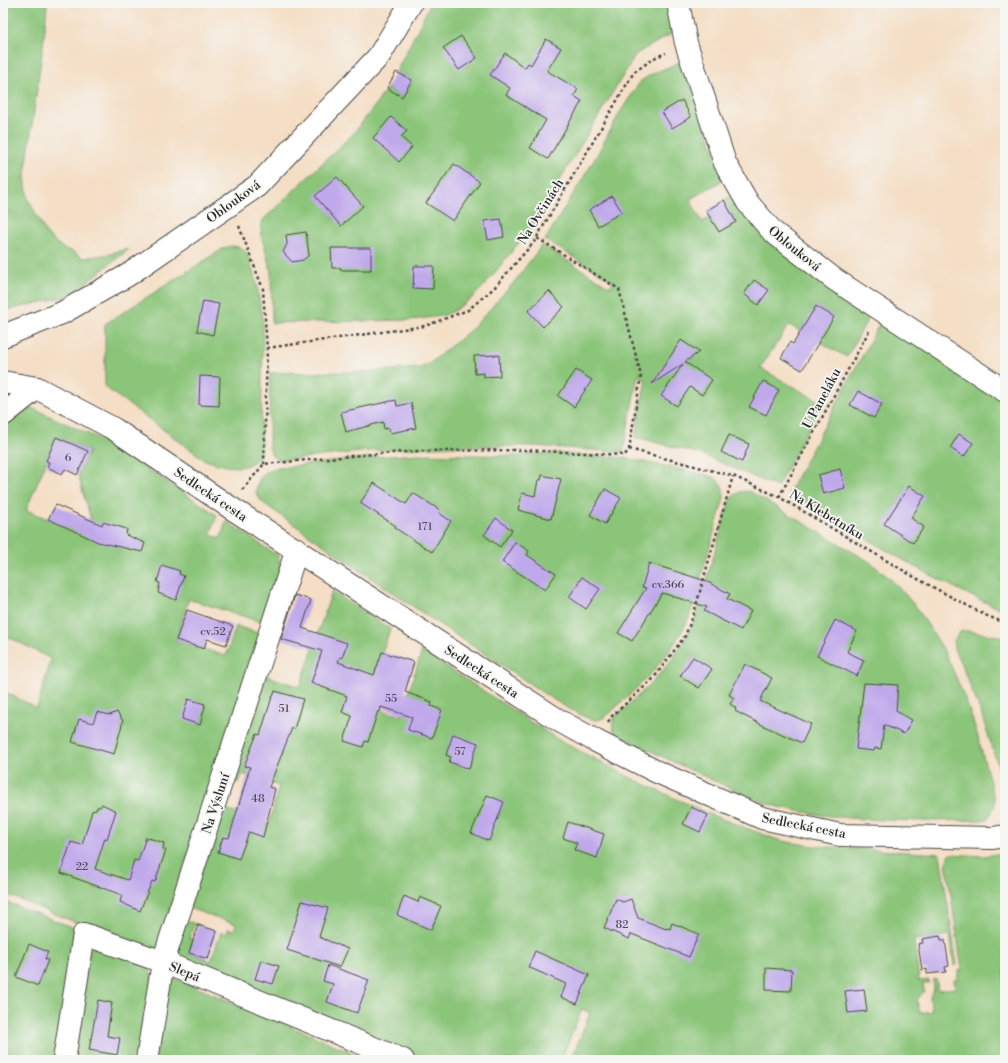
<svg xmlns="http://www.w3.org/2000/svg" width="1008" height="1063" font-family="'Libre Bodoni',serif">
<rect width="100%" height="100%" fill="#f6f6f2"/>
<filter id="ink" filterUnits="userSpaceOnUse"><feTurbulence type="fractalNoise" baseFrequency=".025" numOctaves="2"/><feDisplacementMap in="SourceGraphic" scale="8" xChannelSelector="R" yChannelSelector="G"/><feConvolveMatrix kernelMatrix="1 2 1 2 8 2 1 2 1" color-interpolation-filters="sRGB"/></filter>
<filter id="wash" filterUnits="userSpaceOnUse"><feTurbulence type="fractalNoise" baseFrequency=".012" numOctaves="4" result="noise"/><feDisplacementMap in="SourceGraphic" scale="16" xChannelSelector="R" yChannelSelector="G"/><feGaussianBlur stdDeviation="0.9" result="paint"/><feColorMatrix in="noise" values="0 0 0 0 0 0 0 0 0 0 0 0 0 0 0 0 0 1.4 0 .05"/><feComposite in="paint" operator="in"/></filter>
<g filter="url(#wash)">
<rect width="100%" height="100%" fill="#f4dec5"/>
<g fill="#8bc579" stroke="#5b7852" fill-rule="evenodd">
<path d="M3,3H47L44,38L25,176L28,199L47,235L64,249L71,251L83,258L112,254L114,252L129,249L69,296L3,311Z"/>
<path d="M431,3H670L678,30L636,54L530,229L483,287L472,298L452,312L442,316L410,320L272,323L271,272L261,233L262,221L353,134L377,103L387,88L402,97L412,81L396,72Z"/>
<path d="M682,61L725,179L690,199L702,222L710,218L719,232L736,222L724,200L733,195L759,233L873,309L847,357L789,325L760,368L822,403L777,487L701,454L635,437L646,380L638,375L623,452L533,446H456L378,450L284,460H280L272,456L269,446L270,373L360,372L420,368L429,364L473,328L515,281L542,245L610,287L613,281L545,240L596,157L619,114L636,88L641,81L650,75Z"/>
<path d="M232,246L239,247L246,252L249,258L257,285L263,324L261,445C260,449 260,454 258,457C246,474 221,465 205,460L105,387V324L224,248Z"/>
<path d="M883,317L1005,395V611C929,579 860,534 789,492Z"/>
<path d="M32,408L110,444L217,515L210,535L221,538L226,521L278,556L281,569L264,623L189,599L176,640L226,656L236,626L261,634L157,948L149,952L3,893V691L37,708L51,659L3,634V428L21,413ZM57,437L89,451L78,475L91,520L87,535L26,510Z"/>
<path d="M554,453L625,458L703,474C717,478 724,482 724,498L689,618C673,652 649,677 622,702C615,708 607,718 598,720C583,722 529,683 514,673C429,618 345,561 262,502L256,493C257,481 261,475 270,469L374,457L419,454L520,456Z"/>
<path d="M749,491L870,562L895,583L916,607L942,647L956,677L968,707L976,730L995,801C994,810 991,814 986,820C923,821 850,823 789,809C762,804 737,791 712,780C680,765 648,750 616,734C612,729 612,724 614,718C648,687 675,664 695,620L730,499L739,492Z"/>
<path d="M332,591L390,629L358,725L372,707L401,716L422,651L557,739L633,779L711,815L781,841L813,846L940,854L957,965L954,966L950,935L914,940L919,981L929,980V983L923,984L924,991L917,1000L920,1013L932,1011L930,998L934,989L933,980L936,979L938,990L955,988L954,980L958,979V971L962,970L946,862L950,854L983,856L1005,853V1060H571L590,1013L582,1009L561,1060H415L177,962L173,953L184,920L199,925V926L194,925L189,938L194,940L190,953L211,961L221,932L227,934L228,929L234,930L236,924L188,908L220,808L269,824L279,786L242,774L239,783L230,780L264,675L300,687Z"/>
<path d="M967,631L1005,637V787L980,710L962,666L954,649V641L960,632Z"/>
<path d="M3,901L80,930L57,1060H3Z"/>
<path d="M96,945L148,967L152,976L139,1060H71L90,949Z"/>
<path d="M174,978L371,1060H155L167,982Z"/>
</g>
<g id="blocks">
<g fill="#c0a9eb">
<path d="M461,36L477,58L459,70L443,48Z"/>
<path d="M546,39L561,48L547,71L578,89L574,96L582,101L548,159L530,148L546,120L506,95L510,88L490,75L505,53L525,68L528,63L531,65Z"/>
<path d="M396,72L412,80L402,97L387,88Z"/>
<path d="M682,100L691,117L672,128L662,112Z"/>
<path d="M391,117L407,131L401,137L412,147L399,162L373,138Z"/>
<path d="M454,164L480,182L453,221L426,203Z"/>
<path d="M337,177L363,206L341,226L315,196Z"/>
<path d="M612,196L622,212L598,226L589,210Z"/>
<path d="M724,200L736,222L719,232L706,211Z"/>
<path d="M501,219L504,237L488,240L484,221Z"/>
<path d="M306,232L309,255L303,260L292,262L283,252L287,244L286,235Z"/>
<path d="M331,248H371V270H341V268H332Z"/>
<path d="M414,266H434L433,289L413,288Z"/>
<path d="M754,280L769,290L758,305L744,294Z"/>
<path d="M549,291L564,307L543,327L528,311Z"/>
<path d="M203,301L219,304L213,335L197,331Z"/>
<path d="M816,306L834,317L802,370L781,358L790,342L793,344Z"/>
<path d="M681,340L699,352L685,362L712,380L702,395L690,387L677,406L661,396L683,364L652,384Z"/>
<path d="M499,355L500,376L484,377V373L475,374L474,356Z"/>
<path d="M576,370L592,380L574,407L558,396Z"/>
<path d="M200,376L220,377L219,406L199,405Z"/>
<path d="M763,381L779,390L766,415L749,407Z"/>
<path d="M858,391L882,404L874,418L850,405Z"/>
<path d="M396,400L397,406L411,403L416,428L390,433L389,428L384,429L383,422L346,432L341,412Z"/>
<path d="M959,434L973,443L964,457L950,448Z"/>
<path d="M729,435L749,444L742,462L721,452Z"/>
<path d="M56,437L88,451L77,475L65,469L62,474L47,467L49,462L46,461Z"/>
<path d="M840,469L845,488L823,494L818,475Z"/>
<path d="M542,475L561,479L551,519L518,510L522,493L535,496L538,480H541Z"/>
<path d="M374,483L406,504L413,493L440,510L439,513L451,521L432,552L395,528L396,526L360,503Z"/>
<path d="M909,486L925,496L911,518L924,527L913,543L884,524Z"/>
<path d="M605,489L621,498L605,524L590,515Z"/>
<path d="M56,505L102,525L103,522L127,529L126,535L145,543L142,552L98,542L48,519Z"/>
<path d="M496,518L512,530L500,547L484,535Z"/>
<path d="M515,542L529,551L527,555L556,574L545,590L502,562Z"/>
<path d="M649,563L706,581L730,594L727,599L751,611L741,630L704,611L707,607L662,593L632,641L618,633L646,588L642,587Z"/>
<path d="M162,565L180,571L179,574L184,576L176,600L158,593L160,583L157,582Z"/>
<path d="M582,577L600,589L586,609L569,597Z"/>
<path d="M295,595L311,600L302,628L347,643L342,658L340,657L338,662L374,675L382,652L414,662L405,692L432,702L431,706L442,710L432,738L408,730L412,717L381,707L380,712L378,711L368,742L365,741L363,747L344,741L352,716L342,712L347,696L311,683L322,651L281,639Z"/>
<path d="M187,610L233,626L226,645L207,639L204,649L176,640Z"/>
<path d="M835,620L857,631L847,652L864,660L857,676L817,656Z"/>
<path d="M693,657L712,669L699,688L680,676Z"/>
<path d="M745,664L772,678L760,701L811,724L802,743L766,727L735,711L736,708L730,704L734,698L729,695Z"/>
<path d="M864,683L898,685L896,711L912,720L904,734L884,725L881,749L875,748L874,751L856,749Z"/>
<path d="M275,691L303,699L294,729L292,728L269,787L275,789L263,837L249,832L239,859L218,852L223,837L229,838L250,767L244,766L257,734L260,735L272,697H273Z"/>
<path d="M188,699L205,704L204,706H205L200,725L182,719Z"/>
<path d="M97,712L110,715L117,712L123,721L114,754L72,742L79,719L93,723Z"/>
<path d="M453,734L478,743L469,769L449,762L451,757L446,755Z"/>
<path d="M487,795L504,802L489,841L471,833Z"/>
<path d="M102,804L116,811L107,839L105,838L95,869L128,880L134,860L138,861L146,837L164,843L163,849L166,850L155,882L152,881L140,911L120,902L122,895L61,873L71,842L82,845L92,811L96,810L97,807H100Z"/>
<path d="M691,807L708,815L700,832L683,824Z"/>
<path d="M568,822L604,834L597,858L574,850L577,843L563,838Z"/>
<path d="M404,896L418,902L420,897L441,906L431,930L397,915Z"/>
<path d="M616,899L623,902L631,899L638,918L666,929L667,928L670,929L672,923L699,934L689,957L634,935L631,934L629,939L604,928Z"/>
<path d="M302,901L328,908L319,937L348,949L340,967L287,950Z"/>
<path d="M198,925L217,931L208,959L189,953Z"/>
<path d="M940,936L941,940H945L949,966L945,967L946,972L927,974V969L922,970L918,944L923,943L922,939Z"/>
<path d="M29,944L48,952L45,959L48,960L38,986L16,977Z"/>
<path d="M535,951L589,975L577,1004L561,997L566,984L528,967Z"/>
<path d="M261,960L279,966L273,984L255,979Z"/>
<path d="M328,965L369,980L357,1013L327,1002L333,984L323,981Z"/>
<path d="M766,968L792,970L791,991L766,990Z"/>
<path d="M864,989L867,1011L848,1013L845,991Z"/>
<path d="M98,1000L112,1003L107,1036L120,1038L117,1055L89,1050Z"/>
</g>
</g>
</g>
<g filter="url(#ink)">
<use href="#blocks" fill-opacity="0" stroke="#494642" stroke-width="1"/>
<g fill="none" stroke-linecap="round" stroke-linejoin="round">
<g stroke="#494642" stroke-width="24">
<g id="minor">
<path d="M678,3L686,43L725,163L748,203L773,232L834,279L1005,391"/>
<path d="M3,336L62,313L128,275L257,186L379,56L411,3"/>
<path d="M3,382L37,388L114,429L228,506L558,720L596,741L655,771L762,818L840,835L993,838L1005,836"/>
<path d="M3,415L37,388"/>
<path d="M64,1060L84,934L163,962L403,1060"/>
<path d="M147,1060L163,962L297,549"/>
</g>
</g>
<g stroke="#494642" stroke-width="2.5" stroke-dasharray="3 3" stroke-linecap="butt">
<path d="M239,226L263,289L267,348L264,464"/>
<path d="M267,348L425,326L468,310L494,288L534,242L634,72L656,57L666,53"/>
<path d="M629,449L733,476L779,497L916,578L985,615L1005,623"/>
<path d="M242,490L264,464L362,455L420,451L523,450L625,455L629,449L641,376L619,289L537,238"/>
<path d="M779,497L870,329"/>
<path d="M608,722L612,716L653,679L685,636L693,616L733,476"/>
</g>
<use href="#minor" stroke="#fff" stroke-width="22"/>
</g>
</g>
<g text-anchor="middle" stroke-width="3.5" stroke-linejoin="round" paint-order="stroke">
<g font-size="11" fill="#504a5b">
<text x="68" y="461">6</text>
<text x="425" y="530">171</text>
<text x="668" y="588">ev.366</text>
<text x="213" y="635">ev.52</text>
<text x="391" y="702">55</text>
<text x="284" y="712">51</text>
<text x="460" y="755">57</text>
<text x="258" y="802">48</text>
<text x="82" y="870">22</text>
<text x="622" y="928">82</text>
</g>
<g font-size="13" fill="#2b2b2b" stroke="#f6f6f2">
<text transform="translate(233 201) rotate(-36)" y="5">Oblouková</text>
<text transform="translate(540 211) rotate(-58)" y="5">Na Ovčinách</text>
<text transform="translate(795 248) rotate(39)" y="5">Oblouková</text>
<text transform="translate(821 398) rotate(-62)" y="5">U Paneláku</text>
<text transform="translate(211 494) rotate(34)" y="5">Sedlecká cesta</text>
<text transform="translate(827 514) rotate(31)" y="5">Na Klebetníku</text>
<text transform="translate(482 671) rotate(33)" y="5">Sedlecká cesta</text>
<text transform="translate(215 803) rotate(-72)" y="5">Na Výsluní</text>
<text transform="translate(804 825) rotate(11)" y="5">Sedlecká cesta</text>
<text transform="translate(185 971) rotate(22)" y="5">Slepá</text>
</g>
</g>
<rect width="1008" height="1063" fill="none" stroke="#f6f6f2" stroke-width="16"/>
</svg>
